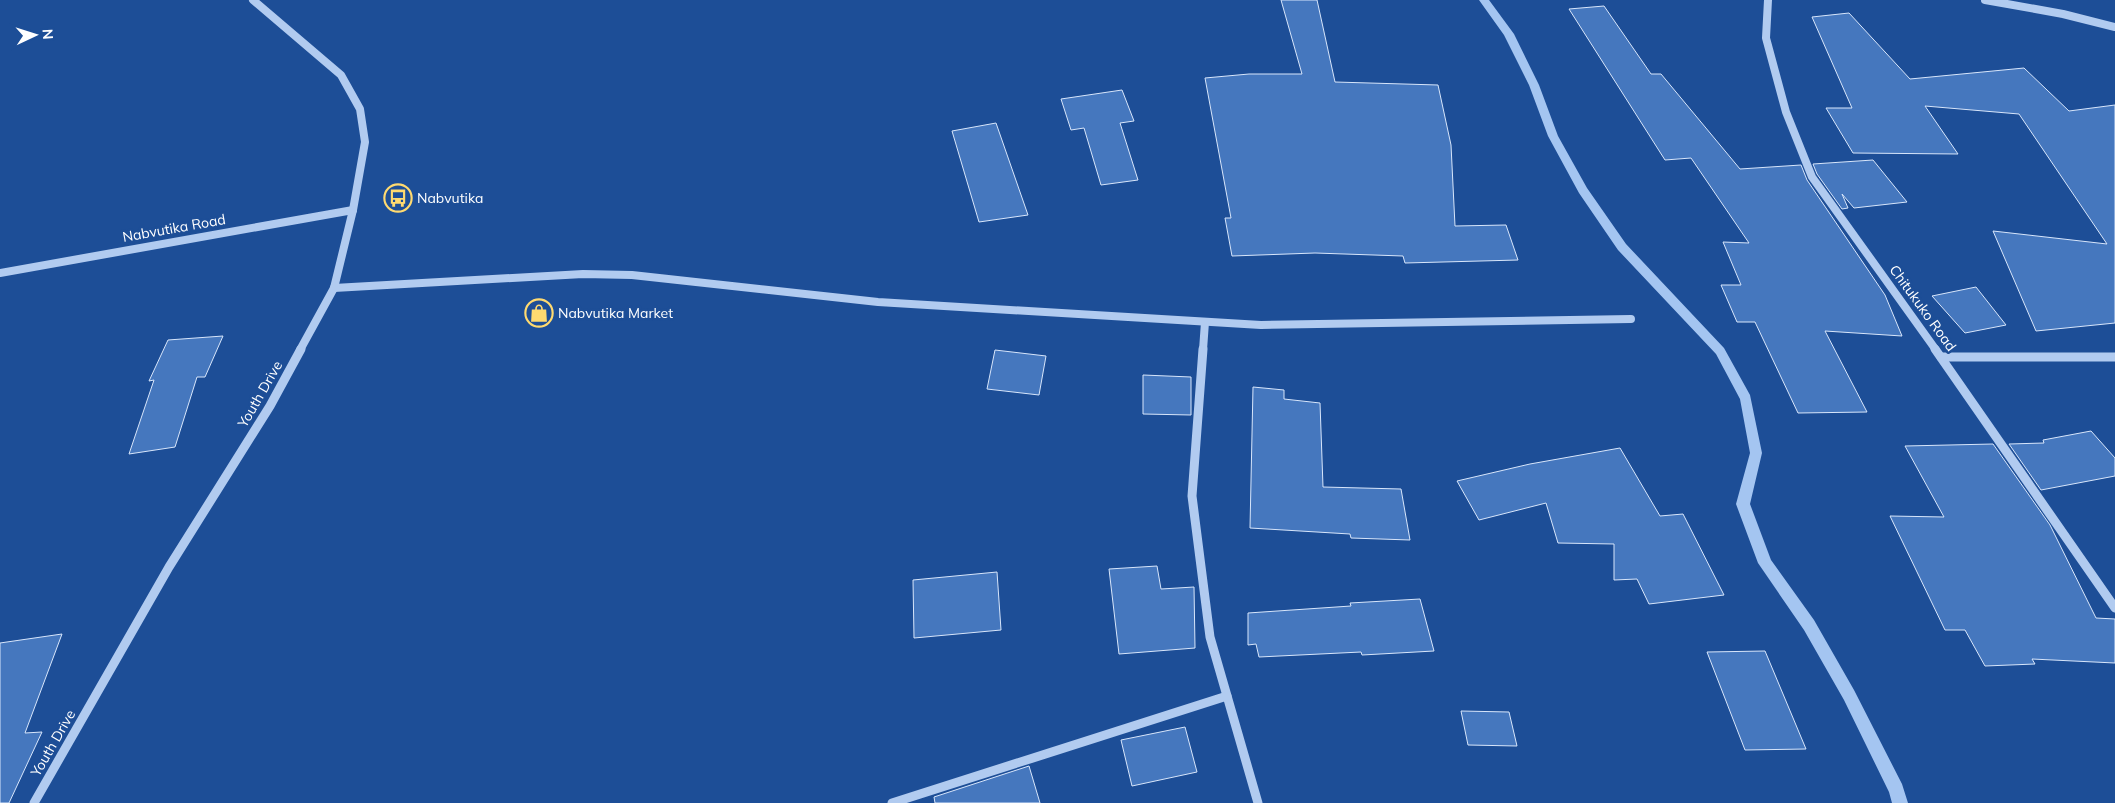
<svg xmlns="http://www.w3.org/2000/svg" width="2115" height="803" font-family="Mulish,sans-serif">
<rect width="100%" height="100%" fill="#1d4e97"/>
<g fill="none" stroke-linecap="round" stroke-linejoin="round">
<path fill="#a4c5f1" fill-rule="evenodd" d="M1479,0H1489L1514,34L1539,85L1558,136L1587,188L1626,244L1724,348L1750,395L1762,453L1750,504L1771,560L1814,620L1854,690L1902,784L1908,803H1892L1889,792L1844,700L1804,630L1758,563L1736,504L1750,453L1740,399L1716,354L1618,250L1579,193L1548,136L1529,85L1504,35Z"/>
</g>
<g fill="#4577be" stroke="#d8e6fb">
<path d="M1281,0H1317L1335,82L1438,85L1451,145L1455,226L1506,225L1518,260L1405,263L1403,256L1315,253L1232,256L1225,218H1231L1205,78L1249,74H1302Z"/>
<path d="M1604,6L1651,74H1661L1740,169L1801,165L1807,180L1885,295L1902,336L1825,331L1867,412L1798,413L1755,322H1737L1721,285H1741L1723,242L1749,243L1691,158L1665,160L1569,9Z"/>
<path d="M1849,13L1910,79L2024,68L2069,111L2115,105V323L2036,331L1993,231L2107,244L2019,114L1925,106L1958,154L1853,153L1826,108H1852L1812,17Z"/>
<path d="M1122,90L1134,121L1120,123L1138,180L1101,185L1084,128L1071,130L1061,99Z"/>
<path d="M996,123L1028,215L979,222L952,131Z"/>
<path d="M1873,160L1907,202L1854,208L1842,194L1848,208L1842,209L1817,174L1813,164Z"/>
<path d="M1976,287L2006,325L1965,333L1932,296Z"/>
<path d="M223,336L205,377H197L175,447L129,454L154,380L149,381L168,340Z"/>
<path d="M995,350L1046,356L1039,395L987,389Z"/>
<path d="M1143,375L1191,377V415L1143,414Z"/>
<path d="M1253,387L1284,390V399L1320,403L1323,487L1401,489L1410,540L1351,538L1350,534L1250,528Z"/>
<path d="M2091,431L2115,458V476L2041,490L2009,444L2044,443L2043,440Z"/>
<path d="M1993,444L2050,525L2096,618L2115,619V663L2032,659L2035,664L1985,666L1965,630H1945L1890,516L1944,517L1905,446Z"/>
<path d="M1620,448L1660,516L1683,514L1724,595L1649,604L1637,579L1614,580V544L1558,543L1546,503L1479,520L1457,481L1530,464Z"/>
<path d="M1157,566L1161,589L1194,587L1195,648L1119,654L1109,569Z"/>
<path d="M997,572L1001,630L914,638L913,580Z"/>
<path d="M1420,599L1434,651L1362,655L1361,652L1259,657L1256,644L1248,645V613L1351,606L1350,603Z"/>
<path d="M62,634L25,733L42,732L9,803H0V643Z"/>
<path d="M1765,651L1806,749L1745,750L1707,652Z"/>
<path d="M1461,711L1509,712L1517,746L1468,745Z"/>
<path d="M1185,727L1197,772L1132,786L1121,740Z"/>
<path d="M1029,766L1040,803H935L934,797Z"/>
</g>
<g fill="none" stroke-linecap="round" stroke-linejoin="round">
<g stroke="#b1cbf0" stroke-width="8">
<path d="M253,0L341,75L360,109L365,142L353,210L334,288L300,350"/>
<path d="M1768,0L1766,38L1786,112L1812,177L1936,350"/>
<path d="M1985,0L2063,14L2115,27"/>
<path d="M0,273L353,210"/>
<path d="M334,288L583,274L632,275L878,302L1261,325L1631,319"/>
<path d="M1203,350L1205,322"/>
</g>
<g stroke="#b1cbf0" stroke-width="9">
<path d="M1203,349L1192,496L1210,637L1258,803"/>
<path d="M1935,349L2115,608"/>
<path d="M1941,357H2115"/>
<path d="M34,803L169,567L270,406L301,349"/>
<path d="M892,803L1227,696"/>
</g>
</g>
<defs>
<g id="bus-ring" transform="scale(1.4375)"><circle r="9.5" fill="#1d4e97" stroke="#ffda70" stroke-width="1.5"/><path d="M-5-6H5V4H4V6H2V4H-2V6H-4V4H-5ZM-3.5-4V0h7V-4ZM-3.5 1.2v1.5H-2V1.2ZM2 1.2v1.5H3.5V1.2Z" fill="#ffda70"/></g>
<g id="shop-ring" transform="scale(1.4375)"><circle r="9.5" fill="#1d4e97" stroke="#ffda70" stroke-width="1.5"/><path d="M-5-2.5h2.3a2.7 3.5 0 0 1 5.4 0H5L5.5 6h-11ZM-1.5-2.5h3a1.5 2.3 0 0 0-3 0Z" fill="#ffda70"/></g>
</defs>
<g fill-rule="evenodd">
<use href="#bus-ring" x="398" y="198"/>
<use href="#shop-ring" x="539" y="313"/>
</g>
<g text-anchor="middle" stroke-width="5" stroke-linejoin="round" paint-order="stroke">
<g font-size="14" fill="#fff" stroke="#1d4e97" text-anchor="start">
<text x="417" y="203">Nabvutika</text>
<text x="558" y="318">Nabvutika Market</text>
</g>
<g font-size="14" fill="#fff" stroke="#1d4e97">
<text transform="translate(174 228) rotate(-10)" y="5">Nabvutika Road</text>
<text transform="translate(1923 308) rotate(54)" y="5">Chitukuko Road</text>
<text transform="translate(260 394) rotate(-60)" y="5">Youth Drive</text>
<text transform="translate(53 743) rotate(-60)" y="5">Youth Drive</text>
</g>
</g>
<g transform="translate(35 35) rotate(86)" stroke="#1d4e97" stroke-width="4" paint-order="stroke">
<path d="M0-4L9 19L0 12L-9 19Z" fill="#ffffff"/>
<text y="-8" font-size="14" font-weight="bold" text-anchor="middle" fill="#ffffff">N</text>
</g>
</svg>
